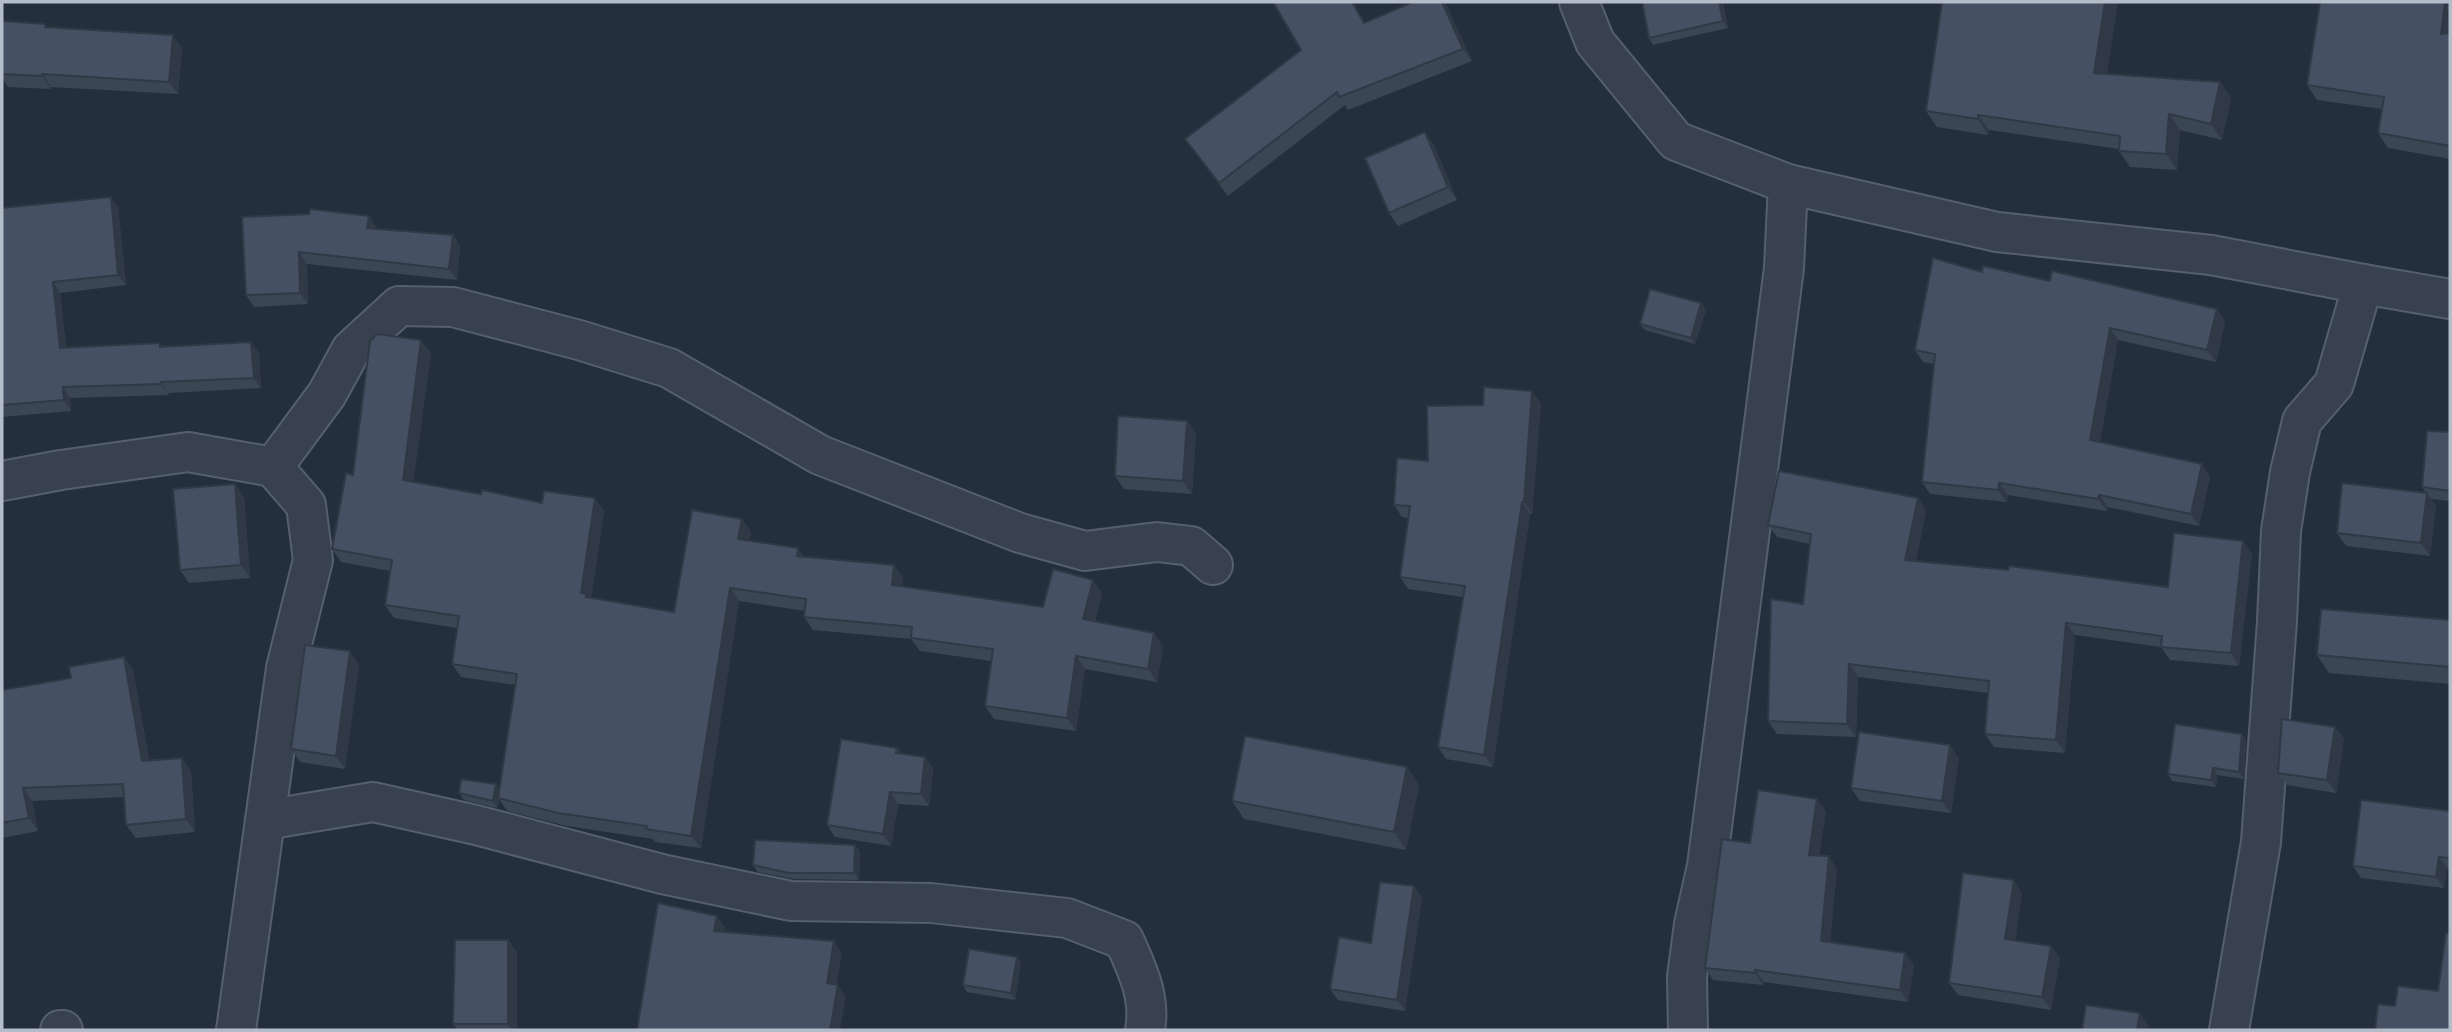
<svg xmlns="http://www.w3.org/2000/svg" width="2452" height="1032" font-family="'Fira Sans',sans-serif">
<rect width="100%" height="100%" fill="#242f3e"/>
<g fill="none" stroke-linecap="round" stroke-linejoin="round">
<g stroke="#565f6c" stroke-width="42">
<g id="minor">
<path d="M1579,2L1595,42L1676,141L1788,184"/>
<path d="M273,467L327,394L351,350L399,306L453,307L579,340L669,368L820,455L1020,533L1085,551L1157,542L1191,546L1213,565"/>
<path d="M2,481L61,470L188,452L273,467L306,505L313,560L286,668L236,1030"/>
<path d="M265,820L373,802L476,825L662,874L791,901L931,903L1067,918L1124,940C1137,969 1151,997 1145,1030"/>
<path d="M60,1030H63"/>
<path d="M1688,1030L1687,977L1694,924L1707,866L1747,554L1784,268L1788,184L1997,232L2211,255L2363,284"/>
<path d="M2229,1030L2261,842L2277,621L2281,531L2290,472L2302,421L2334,384L2363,284L2450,299"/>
</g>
</g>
<use href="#minor" stroke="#38414e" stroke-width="38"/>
</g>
<g fill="#3b4654">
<path d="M1273,2H1353L1365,23L1413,2H1445L1472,61L1348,110L1345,105L1228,196L1185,139L1301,50Z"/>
<path d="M1642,2H1723L1728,28L1653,45L1649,38Z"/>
<path d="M2450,2V159L2388,148L2378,133L2382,109L2317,100L2307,85Z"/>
<path d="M2,21L182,48L178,94L51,87V89L8,87L2,78Z"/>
<path d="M2107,74L2220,82L2231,98L2222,140L2180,130L2177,170L2130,167L2119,151V149L1989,130L1988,135L1937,127L1926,111Z"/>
<path d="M1434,145L1457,200L1398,226L1389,213Z"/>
<path d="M118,207L126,285L60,293L66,347L160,343L162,347L259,353L261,388L168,393L169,395L70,398L71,411L2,417V208Z"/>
<path d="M242,217L376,227V229L453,235L460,246L457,280L307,264L308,304L254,307L246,295Z"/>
<path d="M1982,272L2050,281L2217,309L2225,322L2216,362L2118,340L2100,442L2202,464L2210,477L2199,526L2108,507L2107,511L2008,495L2007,502L1930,494L1922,482L1934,364L1923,362L1915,350Z"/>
<path d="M1701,303L1706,310L1695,344L1645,330L1640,324Z"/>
<path d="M431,353L413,482L481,494L604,511L591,598L674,612L742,519L751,532L749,541L804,556L894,565L903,578L902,586L1043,607L1102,593L1095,622L1154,633L1163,646L1157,682L1085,669L1076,731L994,719L985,706L991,661L920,651L911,639L813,630L804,617L805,611L739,601L701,848L655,842L653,839L567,826L507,811L499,799L497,808L464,800L459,793L496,784L500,789L516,685L461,677L452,664L457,628L394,618L385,605L390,571L341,562L332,549L353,475Z"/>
<path d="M1541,403L1532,514H1530L1493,767L1446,759L1438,747L1463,597L1408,589L1400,577L1408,518L1402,517L1394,505L1428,461Z"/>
<path d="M1187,421L1196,434L1192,494L1124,489L1115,476Z"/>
<path d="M2450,432V501L2431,499L2436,506L2430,556L2346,546L2337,533L2426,493L2422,487Z"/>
<path d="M244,497L250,578L189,583L180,570Z"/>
<path d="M1918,498L1926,511L1916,561L2168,587L2252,554L2239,666L2170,660L2161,647L2075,635L2065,753L1994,747L1985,734L1988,693L1858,677L1856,737L1777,734L1768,721L1803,604L1810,544L1777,537L1768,525Z"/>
<path d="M2450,620V684L2329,673L2317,655Z"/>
<path d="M124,657L133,670L149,760L182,758L191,771L195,832L136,838L126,825L124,797L32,801L38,831L2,838V676L4,690L71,678Z"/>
<path d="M359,664L345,769L300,762L291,749Z"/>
<path d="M2335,727L2344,739L2336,793L2287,785L2278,773Z"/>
<path d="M2242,734L2246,740L2244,779L2217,775L2216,787L2172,781L2168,774Z"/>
<path d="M897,748L901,754L925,757L933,769L929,806L898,804L891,846L835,837L827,825Z"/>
<path d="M1959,758L1951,813L1860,801L1851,788Z"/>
<path d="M1407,767L1419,785L1406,850L1244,819L1232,801Z"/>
<path d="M1826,811L1819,856L1837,869L1830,942L1914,965L1908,1002L1764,982L1763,985L1713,980L1705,968L1750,843Z"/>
<path d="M2450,811V869L2447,868L2444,888L2361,878L2353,866Z"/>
<path d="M860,851L859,880L793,879L758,872L753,865Z"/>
<path d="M2022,893L2015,940L2051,946L2060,958L2051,1010L1958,995L1949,983Z"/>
<path d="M1422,897L1405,1011L1338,1000L1330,989L1371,943Z"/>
<path d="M508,940L517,953V1030H458L453,1024Z"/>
<path d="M1017,957L1021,963L1015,1000L967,992L963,985Z"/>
</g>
<g fill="#303945">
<path d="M1352,2H1353L1373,36L1364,23Z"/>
<path d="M1442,2H1445L1446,4L1472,61L1463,49Z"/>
<path d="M1719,2H1723L1728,28L1723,21Z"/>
<path d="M2105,2H2118L2105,89L2094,73Z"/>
<path d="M2445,2H2450V47L2441,34Z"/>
<path d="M173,35L182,48L178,94L169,82Z"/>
<path d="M42,74L51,87V89L42,76Z"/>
<path d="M2220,82L2231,98L2222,140L2211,124Z"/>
<path d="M2169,114L2180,130L2177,170L2166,154Z"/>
<path d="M1978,115L1989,130L1988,135L1978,119Z"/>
<path d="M1425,132L1434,145L1457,200L1448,187Z"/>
<path d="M111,197L118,207L126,285L118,275Z"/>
<path d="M369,216L376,227L375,239L367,228Z"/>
<path d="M453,235L460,246L457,280L449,269Z"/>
<path d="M299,252L307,264L308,304L300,293Z"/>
<path d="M53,282L60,293L67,359L60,348Z"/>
<path d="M1701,303L1706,310L1695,344L1691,338Z"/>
<path d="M2217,309L2225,322L2216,362L2207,350Z"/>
<path d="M2110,328L2118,340L2098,452L2090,440Z"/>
<path d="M421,340L431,353L412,493L403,480Z"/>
<path d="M251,342L259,353L261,388L254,378Z"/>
<path d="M161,382L168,393L169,395L161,384Z"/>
<path d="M63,387L70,398L71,411L64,400Z"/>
<path d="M1532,391L1541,403L1532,514L1524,502Z"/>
<path d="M1187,421L1196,434L1192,494L1183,481Z"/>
<path d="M2202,464L2210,477L2199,526L2191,514Z"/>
<path d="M1999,483L2008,495L2007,502L1998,490Z"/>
<path d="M235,484L244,497L250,578L241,565Z"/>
<path d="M2427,493L2436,506L2430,556L2421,543Z"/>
<path d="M2099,495L2108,507L2107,511L2098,499Z"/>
<path d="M595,498L604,511L591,600L581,593Z"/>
<path d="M1918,498L1926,511L1914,573L1905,560Z"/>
<path d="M1522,502L1530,514L1493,767L1484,755Z"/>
<path d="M742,519L751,532L748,552L738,539Z"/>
<path d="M2243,541L2252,554L2239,666L2231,653Z"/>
<path d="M798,548L807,561L797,556Z"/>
<path d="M894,565L903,578L901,598L892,585Z"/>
<path d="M1093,580L1102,593L1092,632L1083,619Z"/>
<path d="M730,588L739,601L701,848L691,836Z"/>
<path d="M2066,623L2075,635L2065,753L2056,740Z"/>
<path d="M1154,633L1163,646L1157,682L1148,669Z"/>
<path d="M350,651L359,664L345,769L336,756Z"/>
<path d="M1076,656L1085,669L1076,731L1067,718Z"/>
<path d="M124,657L133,670L151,774L142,761Z"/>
<path d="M1849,664L1858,677L1856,737L1847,724Z"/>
<path d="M2,676L7,704L2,696Z"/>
<path d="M2335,727L2344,739L2336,793L2327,780Z"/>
<path d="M2242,734L2246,740L2244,779L2239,772Z"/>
<path d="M1950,745L1959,758L1951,813L1942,801Z"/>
<path d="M925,757L933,769L929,806L921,794Z"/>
<path d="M182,758L191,771L195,832L186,819Z"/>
<path d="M1407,767L1419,785L1406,850L1394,832Z"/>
<path d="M2213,768L2217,775L2216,787L2211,780Z"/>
<path d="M496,784L500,790L497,808L493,801Z"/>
<path d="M23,788L32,801L38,831L29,818Z"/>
<path d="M890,792L898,804L891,846L883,834Z"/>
<path d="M1817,799L1826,811L1817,867L1809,855Z"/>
<path d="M855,845L860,851L859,880L854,873Z"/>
<path d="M1829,856L1837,869L1829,953L1821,941Z"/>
<path d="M2439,857L2447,868L2444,888L2436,877Z"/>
<path d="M2014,880L2022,893L2014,952L2005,939Z"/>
<path d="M1414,886L1422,897L1405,1011L1397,1000Z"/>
<path d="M717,916L725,927L722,942L714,931Z"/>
<path d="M508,940L517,953V1030H512L508,1024Z"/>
<path d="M834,941L842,953L835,995L827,983Z"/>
<path d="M2051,946L2060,958L2051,1010L2042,997Z"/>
<path d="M1905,953L1914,965L1908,1002L1900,990Z"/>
<path d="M1017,957L1021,963L1015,1000L1011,993Z"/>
<path d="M1755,970L1764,982L1763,985L1755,973Z"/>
<path d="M838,985L846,997L840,1030H830Z"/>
<path d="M2140,1013L2149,1026L2148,1030H2137Z"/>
</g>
<g fill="#455162" stroke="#303945" stroke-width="2">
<path d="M1273,2H1352L1364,23L1413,2H1442L1463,49L1339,97L1337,92L1219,183L1185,139L1301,50Z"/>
<path d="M1642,2H1719L1723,21L1649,38Z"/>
<path d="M1942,2H2105L2094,73L2220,82L2211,124L2169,114L2166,154L2119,151L2120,136L1978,115V119L1926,111Z"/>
<path d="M2320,2H2445L2441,34L2450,33V146L2378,133L2384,97L2307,85Z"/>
<path d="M2,21L45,24V27L173,35L169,82L42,74V76L2,74Z"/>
<path d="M1425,132L1448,187L1389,213L1365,158Z"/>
<path d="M111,197L118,275L53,282L60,348L160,343V347L251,342L254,378L161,382V384L63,387L64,400L2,405V208Z"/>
<path d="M310,209L369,216L367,228L453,235L449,269L299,252L300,293L246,295L242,217L309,214Z"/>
<path d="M1933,258L1982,272L1983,266L2050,281L2052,271L2217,309L2207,350L2110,328L2090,440L2202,464L2191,514L2099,495L2098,499L1999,483L1998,490L1922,482L1935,354L1915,350Z"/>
<path d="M1650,289L1701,303L1691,338L1640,324Z"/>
<path d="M377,334L421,340L403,480L481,494L482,490L542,503L544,491L595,498L581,593L586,594V597L674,612L692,510L742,519L738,539L798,548L797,556L894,565L892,585L1043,607L1053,569L1093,580L1083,619L1154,633L1148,669L1076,656L1067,718L985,706L993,649L911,638L912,627L804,617L806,599L730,588L691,836L646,829L647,826L558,813L498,798L517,674L452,664L459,616L385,605L392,560L332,549L346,473L353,475L370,341Z"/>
<path d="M1484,387L1532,391L1524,502H1522L1484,755L1438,747L1465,586L1400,577L1410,506L1394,505L1397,458L1428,461L1427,406L1483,405Z"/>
<path d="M1118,416L1187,421L1183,481L1115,476Z"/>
<path d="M2427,431L2450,432V491L2422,487Z"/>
<path d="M1779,471L1918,498L1905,560L2008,570L2009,566L2168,587L2174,533L2243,541L2231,653L2161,647L2162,636L2066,623L2056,740L1985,734L1989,681L1849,664L1847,724L1768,721L1771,599L1803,604L1811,534L1768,525Z"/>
<path d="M2342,483L2427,493L2421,543L2337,533Z"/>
<path d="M235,484L241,565L180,570L173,489Z"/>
<path d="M2321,609L2450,620V667L2317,655Z"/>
<path d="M305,645L350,651L336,756L291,749Z"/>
<path d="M124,657L142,761L182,758L186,819L126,825L123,784L23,788L29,818L2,823V690L71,678L69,667Z"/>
<path d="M2282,719L2335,727L2327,780L2278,773Z"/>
<path d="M2175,724L2242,734L2239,772L2213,768L2211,780L2168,774Z"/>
<path d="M1859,732L1950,745L1942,801L1851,788Z"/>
<path d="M1245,736L1407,767L1394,832L1232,801Z"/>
<path d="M841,739L897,748L896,753L925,757L921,794L890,792L883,834L827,825Z"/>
<path d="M461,779L496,784L493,801L459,793Z"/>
<path d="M1758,790L1817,799L1809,855L1829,856L1821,941L1905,953L1900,990L1755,970V973L1705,968L1722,839L1750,843Z"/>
<path d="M2361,800L2450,811V858L2439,857L2436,877L2353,866Z"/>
<path d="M755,840L855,845L854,873H789L753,865Z"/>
<path d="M1963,873L2014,880L2005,939L2051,946L2042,997L1949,983Z"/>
<path d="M1380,882L1414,886L1397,1000L1330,989L1339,937L1371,943Z"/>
<path d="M658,903L717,916L714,931L834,941L827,983L838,985L830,1030H637Z"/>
<path d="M2446,933H2450V1030H2375L2378,1004L2395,1006L2398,986L2438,991Z"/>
<path d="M455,940H508V1024H453Z"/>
<path d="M969,949L1017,957L1011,993L963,985Z"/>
<path d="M2086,1005L2140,1013L2137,1030H2082Z"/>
</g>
<rect width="2452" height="1032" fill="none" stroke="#b4bcc9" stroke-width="7"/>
</svg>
